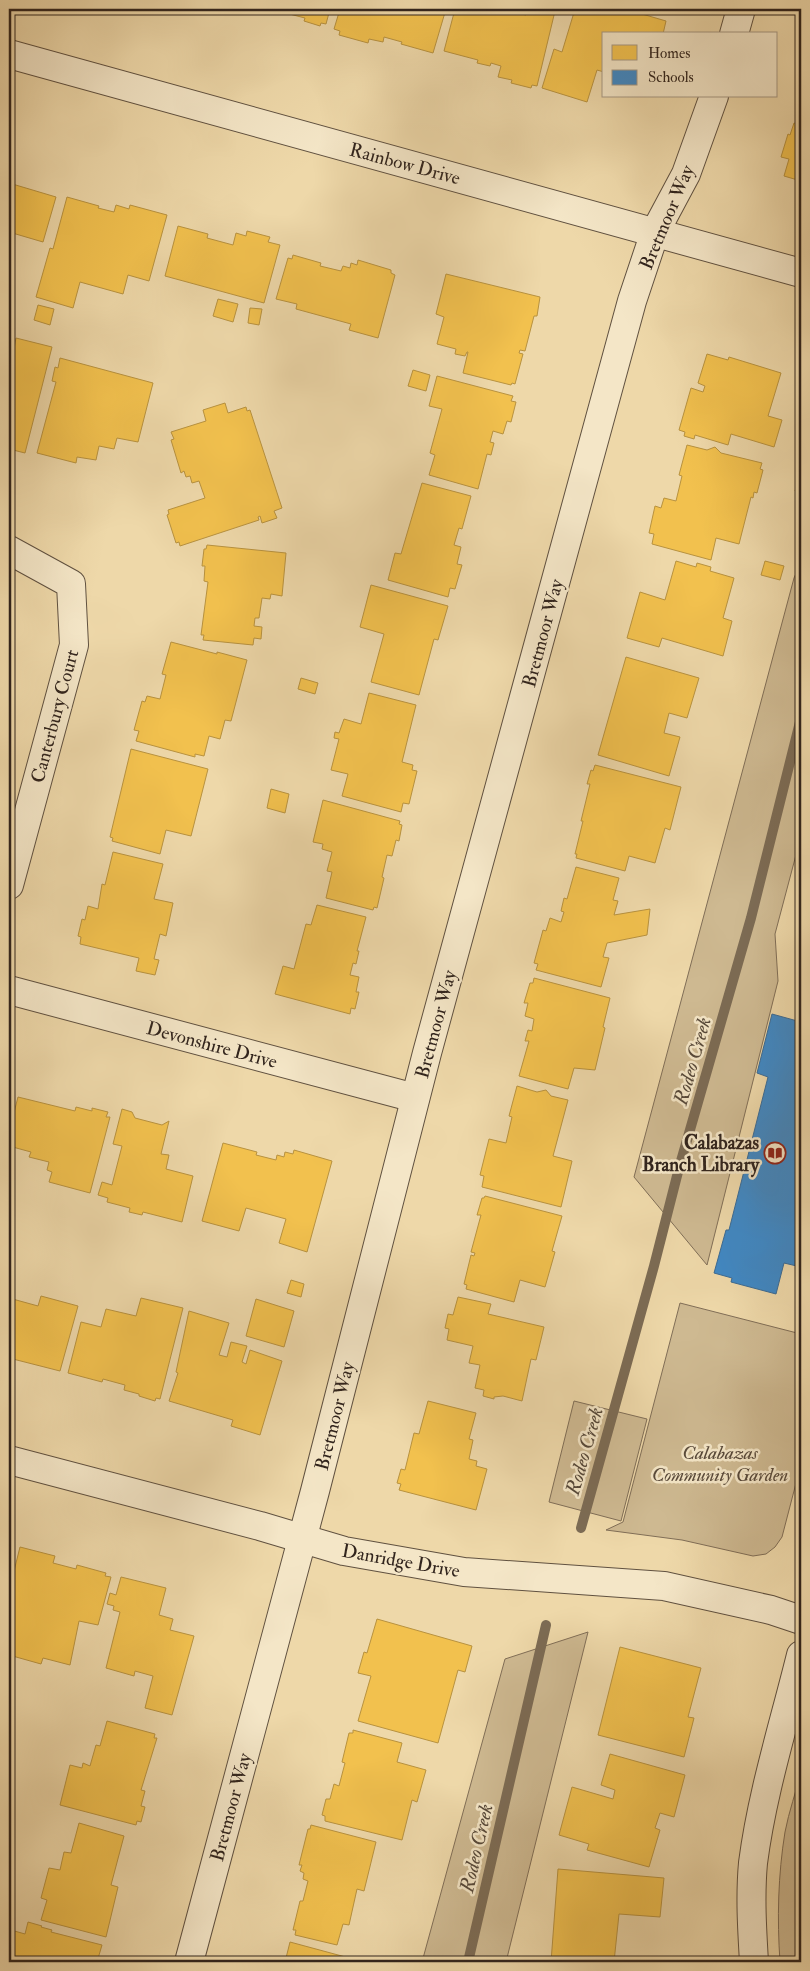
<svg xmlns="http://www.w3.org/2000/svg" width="810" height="1971" font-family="'IM FELL Double Pica',serif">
<rect width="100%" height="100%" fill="#eed8a9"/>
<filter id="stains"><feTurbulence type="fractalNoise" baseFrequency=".004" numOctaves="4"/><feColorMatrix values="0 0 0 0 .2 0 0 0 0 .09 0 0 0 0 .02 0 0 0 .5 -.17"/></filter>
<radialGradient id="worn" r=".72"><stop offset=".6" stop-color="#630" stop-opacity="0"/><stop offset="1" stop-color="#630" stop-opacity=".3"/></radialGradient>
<g fill="#ceb991" stroke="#806e57">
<path d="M801,562V836L775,934L778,981L707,1265L634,1177L794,578Z"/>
<path d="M680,1303L801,1334V1464L782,1537L775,1547L766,1554L753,1556L682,1540L606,1530L623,1522Z"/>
<path d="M574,1401L647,1419L621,1521L549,1502Z"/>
<path d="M588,1632L506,1962H422L505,1659Z"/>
<path d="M801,1772V1962H780C777,1919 778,1875 785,1832C789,1811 796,1792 801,1772Z"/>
</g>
<g fill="#f2c14e" stroke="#b8923f">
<path d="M270,9H330L326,24L321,23L320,26L304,21L305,18Z"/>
<path d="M340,9H446L433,53L401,44L402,42L384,37L383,42L369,39L368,43L339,35L340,31L334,29Z"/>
<path d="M455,9H500L526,15L527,9H545L555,11L537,86L532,85L531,88L511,83L512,80L498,77L501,66L491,63L490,66L477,63L478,60L444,51Z"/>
<path d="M575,9H643L642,14L666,21L663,34H604V72L597,70L587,102L542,88L554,49L562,52Z"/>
<path d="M794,123L801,125V181L784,176L789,159L781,157L788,134L790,135Z"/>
<path d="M9,183L56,197L43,242L9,232Z"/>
<path d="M67,197L99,206L98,208L114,212L116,205L129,209L130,205L167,215L149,281L128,275L123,294L80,282L73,308L36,297L50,248L53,249Z"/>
<path d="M178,226L208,234L207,238L233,245L236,233L246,236L247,231L270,237L268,242L280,245L264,303L165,276Z"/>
<path d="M293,255L321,263L320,266L341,271L343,266L350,268L351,263L357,265L358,260L391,270V273L395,275L378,338L349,330L351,324L296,309L297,304L276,299L288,258L292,259Z"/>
<path d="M446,274L540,297L537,316H534L525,351L520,350L519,353L523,354L515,384L512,383L511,385L463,373L468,352H467L465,356L455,354L456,349L437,344L444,317L436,314Z"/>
<path d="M218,299L238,304L233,322L213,316Z"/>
<path d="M38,305L54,309L50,325L34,320Z"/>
<path d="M250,308L262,309L259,325L248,323Z"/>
<path d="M16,338L52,347L25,453L9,449V375Z"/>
<path d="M707,354L728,360L729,357L781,373L768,416L782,420L774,447L731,434L728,445L695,435L694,439L684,436L685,432L679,430L691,388L703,392L705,386L698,383Z"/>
<path d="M60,358L153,383L138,442L117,438L114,449L99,446L96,460L77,457L76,463L37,453L56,382L52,381L55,367L58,368Z"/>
<path d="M413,370L430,375L426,391L408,386Z"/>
<path d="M437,376L513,396L511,401L516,402L511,422L507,421L503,434L493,431L490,442L494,443L491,455L487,454L478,489L429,475L435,455L430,453L442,409L429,406Z"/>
<path d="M225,403L228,413L246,407L247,411L250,410L282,508L274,511L277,518L262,523L260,516L258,517L259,520L180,546L179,542L176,543L167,515L169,514L168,510L205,498L199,481L192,483L190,476L186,477L184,471L181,473L171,440L174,439L171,432L206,421L203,410Z"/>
<path d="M687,445L707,450L715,447L721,453L762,463L760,469L763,470L757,493L754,492L753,498L751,497L739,544L716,538L711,560L652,544L654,534L649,533L655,506L661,508L664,498L676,501L682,476L679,475Z"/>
<path d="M801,471V493L795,491Z"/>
<path d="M422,483L471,496L462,529L459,528L454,545L461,547L457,564L462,565L455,589L450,588L448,597L388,580L395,553L401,554Z"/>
<path d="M207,545L286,553L282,596L271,594L270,599L262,598L259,618H255L254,626L262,627L261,639L254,638L253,645L203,640L204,635H201L208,582L204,581L205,566H202L204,549H206Z"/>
<path d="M676,561L696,567L697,563L711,567L710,571L734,578L723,618L732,621L723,656L662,638L659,647L627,638L640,592L665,600Z"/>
<path d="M765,561L784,566L780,580L761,575Z"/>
<path d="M371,585L448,606L438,640L434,639L419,695L371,682L384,634L360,627Z"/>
<path d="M171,642L217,654V652L247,660L231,721L225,720L220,739L209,736L204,756L195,754V757L136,741L139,731L134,730L142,701L145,702L147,696L160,699L166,675L162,674Z"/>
<path d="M626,657L699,678L687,718L669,713L664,733L680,737L669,776L598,755Z"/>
<path d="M301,678L318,683L315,694L298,689Z"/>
<path d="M369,693L416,705L402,762L413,765L412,770L417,771L409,804L403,803L401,812L342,796L348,774L331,770L339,739L334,738L335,732L339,733L344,719L361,724Z"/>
<path d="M131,749L208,769L191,836L166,830L160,854L112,841L113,838L110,837Z"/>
<path d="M595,765L681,787L670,830L665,828L655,863L629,856L625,871L576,858L577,854H575L583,821H581L590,784H587L591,770L593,771Z"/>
<path d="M271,789L289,794L285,813L267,808Z"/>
<path d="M323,800L400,821L399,824L402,825L399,841L396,840L392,856L387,855L382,877L384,878L377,908L374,907L373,910L326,898L332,872L327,871L332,852L322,849L323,844L313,842Z"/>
<path d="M113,852L163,864L154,899L173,903L166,936L160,934L154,959L159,960L155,975L136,971L139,958L80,944L81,937L78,936L82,919L85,920L88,906L98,909L102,884L105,885Z"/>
<path d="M576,867L619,878L613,900L618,901L614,915L650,909L647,935L607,943L603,957L609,958L601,987L536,970L538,964L534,963L543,930L546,931L550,918L561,922L564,912L561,911L564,898L567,899Z"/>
<path d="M317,905L366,917L357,951H359L356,964L353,963L350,975L359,977L356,992H359L355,1009L351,1008L350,1014L275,994L283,966L294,969L306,924L311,925Z"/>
<path d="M534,978L610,998L603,1027L605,1028L595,1070L574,1068L568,1089L519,1076L529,1041H525L528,1030L532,1031L534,1019L525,1016L528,1003H524L530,983H533Z"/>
<path d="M517,1086L537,1092L546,1090L551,1096L568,1100L553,1156L572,1161L561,1207L482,1187L484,1176L480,1175L489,1139L506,1143L512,1117L509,1116Z"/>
<path d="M18,1097L75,1111L76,1107L92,1111V1108L108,1112L106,1117H110L90,1193L49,1182L52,1172L47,1170L49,1162L29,1157L31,1152L9,1146V1132Z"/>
<path d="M122,1109L132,1112L135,1118L162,1125L169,1121L161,1154L169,1155L166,1169L193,1176L182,1222L143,1212L142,1215L129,1212L130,1208L107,1202L108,1198L98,1195L102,1182L112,1185L122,1146L113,1144Z"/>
<path d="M223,1143L257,1152L256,1155L276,1160L277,1155L284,1157L285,1152L293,1154L294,1150L332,1161L307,1252L279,1243L286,1219L246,1208L239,1231L202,1221Z"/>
<path d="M485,1196L562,1216L552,1251L555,1252L545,1287L520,1280L514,1302L466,1289L467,1285L464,1284L471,1255L474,1256L475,1253L471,1252L481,1215H477L482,1198H484Z"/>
<path d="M291,1280L304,1284L301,1297L287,1293Z"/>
<path d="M41,1296L78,1306L60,1371L9,1358V1298L38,1306Z"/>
<path d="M458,1297L491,1304L488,1314L544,1327L536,1360L531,1359L522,1401L503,1396L494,1397V1399L483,1396L484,1390L475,1388L480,1365L469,1363L473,1346L447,1340L449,1329L445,1328L448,1314L453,1315Z"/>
<path d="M141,1298L183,1308L160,1399L156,1398L155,1401L139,1396V1394L124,1390L125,1385L103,1379L102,1382L68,1373L81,1322L101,1327L106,1309L136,1316Z"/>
<path d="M256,1299L294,1311L284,1347L246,1336Z"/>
<path d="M189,1311L229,1323L219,1355L227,1357L231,1342L247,1346L242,1362L246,1364L250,1350L282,1361L260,1435L231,1426L233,1420L169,1401L178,1373L176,1372Z"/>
<path d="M428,1401L476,1413L469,1439L473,1440L469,1459L477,1461L476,1466L487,1469L476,1510L399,1490L401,1484L397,1483L401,1469L405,1470L414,1433L419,1434Z"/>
<path d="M20,1547L55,1556L53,1563L76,1569L77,1565L106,1573L105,1576L111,1577L98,1625L79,1621L70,1665L43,1658L41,1664L9,1655V1591Z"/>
<path d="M121,1577L166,1588L159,1615L173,1619L170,1630L194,1636L172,1715L145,1708L153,1676L135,1671L134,1676L106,1668L120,1612L113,1610L114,1606L107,1604L110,1593L116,1595Z"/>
<path d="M377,1619L472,1646L465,1672L458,1670L438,1743L358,1721L371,1676L358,1673L364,1652L367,1653Z"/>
<path d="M620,1647L701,1668L688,1717L694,1718L684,1757L598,1735Z"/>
<path d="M107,1721L155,1734L154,1738H157L141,1790L145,1791L141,1806L145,1807L141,1822L137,1821L136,1825L60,1805L70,1765L82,1768L83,1763L90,1766L96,1745L100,1746Z"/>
<path d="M353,1730L402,1743L397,1762L426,1770L417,1802L412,1800L402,1840L325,1821V1816L322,1815L326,1799H330L334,1784L339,1786L345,1763L342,1762L349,1733H353Z"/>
<path d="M610,1754L685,1775L674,1817L660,1813L655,1828L660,1830L649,1867L587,1850L589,1844L559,1835L572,1787L613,1799L615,1790L601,1785Z"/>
<path d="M79,1823L124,1836L111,1885L118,1887L106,1937L41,1920L47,1900L41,1898L49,1868L60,1870L64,1852L71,1853Z"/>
<path d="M311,1825L376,1842L364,1891L357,1889L349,1925L343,1924L337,1945L295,1935L296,1930H293L300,1901H303L308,1881L303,1879L304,1873L300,1871L302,1865H299L308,1829H310Z"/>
<path d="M558,1869L664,1878L660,1917L619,1914L614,1962H551Z"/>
<path d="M28,1922L42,1926L41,1927L52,1930L51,1932L102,1945L97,1962H9V1937L11,1930L25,1934Z"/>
<path d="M290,1942L364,1962H285Z"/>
</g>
<path fill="#3f88c5" stroke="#3b6a93" d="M772,1014L801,1022V1267L784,1263L776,1294L731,1282L732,1278L714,1273L726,1230H729L768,1077L757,1073Z"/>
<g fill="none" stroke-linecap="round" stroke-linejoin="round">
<g stroke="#7c6b54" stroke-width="10">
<path d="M581,1528L654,1266L679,1168L751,918L801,718"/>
<path d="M468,1962L546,1625"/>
</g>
<g stroke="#605140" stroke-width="30">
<g id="minor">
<path d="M734,34L741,9"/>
<path d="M9,54L801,273"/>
<path d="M9,550L71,584L74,645L9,885"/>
<path d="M9,990L415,1098"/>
<path d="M9,1460L260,1526L344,1551L464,1572L664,1586L771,1610L801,1620"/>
<path d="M189,1962L315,1491L427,1053L632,301L655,232L686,174L714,96"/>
<path d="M754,1962C752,1929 750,1896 753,1863C762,1793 784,1724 801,1655"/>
</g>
</g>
<use href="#minor" stroke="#f4e6c7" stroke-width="28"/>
</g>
<defs>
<g id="library-ring" transform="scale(1.125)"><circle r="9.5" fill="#f4e6c7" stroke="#8f2418" stroke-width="1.5"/><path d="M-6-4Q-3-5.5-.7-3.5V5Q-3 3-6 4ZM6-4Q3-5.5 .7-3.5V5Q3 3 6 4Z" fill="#8f2418"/></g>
</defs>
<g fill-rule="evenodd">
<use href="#library-ring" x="775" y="1153"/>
</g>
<g text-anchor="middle" stroke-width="5" stroke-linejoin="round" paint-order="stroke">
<g font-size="19" fill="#31241d" stroke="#f4e6c7">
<text transform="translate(405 163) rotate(15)" y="7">Rainbow Drive</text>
<text transform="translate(666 217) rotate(-67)" y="7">Bretmoor Way</text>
<text transform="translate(542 633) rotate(-75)" y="7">Bretmoor Way</text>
<text transform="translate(54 716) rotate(-75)" y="7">Canterbury Court</text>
<text transform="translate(435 1024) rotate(-75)" y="7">Bretmoor Way</text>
<text transform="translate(212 1044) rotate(15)" y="7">Devonshire Drive</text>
<text transform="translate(334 1416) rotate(-76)" y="7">Bretmoor Way</text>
<text transform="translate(401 1560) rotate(10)" y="7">Danridge Drive</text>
<text transform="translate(230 1807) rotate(-75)" y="7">Bretmoor Way</text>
</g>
<g font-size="19" font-weight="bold" fill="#31241d" stroke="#f4e6c7" text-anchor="end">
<text x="759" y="1149">Calabazas<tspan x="759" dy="22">Branch Library</tspan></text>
</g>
<g font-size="19" font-style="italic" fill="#58493a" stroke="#f4e6c7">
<text x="720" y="1459">Calabazas<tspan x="720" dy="22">Community Garden</tspan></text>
</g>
<g font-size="20" font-style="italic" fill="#564839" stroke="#f4e6c7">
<text transform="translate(692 1061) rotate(-74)" y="7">Rodeo Creek</text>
<text transform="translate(584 1451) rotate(-74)" y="7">Rodeo Creek</text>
<text transform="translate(476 1848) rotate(-77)" y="7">Rodeo Creek</text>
</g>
</g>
<rect width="810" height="1971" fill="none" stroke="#eed8a9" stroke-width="30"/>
<rect x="10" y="10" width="790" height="1951" fill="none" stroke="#31241d" stroke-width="2.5"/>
<rect x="15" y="15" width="780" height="1941" fill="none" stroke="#31241d"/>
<rect x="602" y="32" width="175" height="65" fill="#f4e6c7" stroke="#a69883"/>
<rect x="612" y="45" width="25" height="15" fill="#f2c14e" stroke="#a69883"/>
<text x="648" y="58" font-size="15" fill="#31241d">Homes</text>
<rect x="612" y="70" width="25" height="15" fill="#3f88c5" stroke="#a69883"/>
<text x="648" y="82" font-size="15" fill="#31241d">Schools</text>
<rect width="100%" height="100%" filter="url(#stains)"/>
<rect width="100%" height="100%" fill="url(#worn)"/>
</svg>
